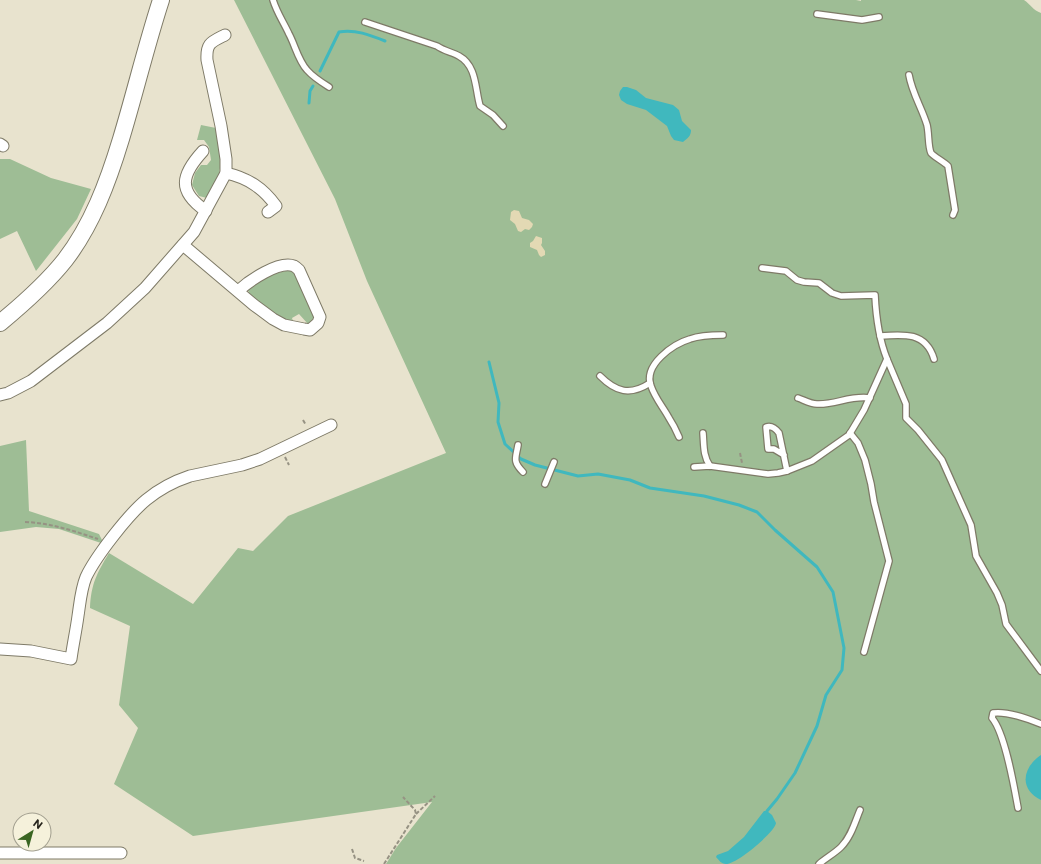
<svg xmlns="http://www.w3.org/2000/svg" width="1041" height="864" font-family="Commissioner,sans-serif">
<rect width="100%" height="100%" fill="#e8e3ce"/>
<g fill="#9ebd95">
<path d="M234,0H856L861,1V0H1024C1031,5 1033,10 1041,13V864H386L396,848L432,802L193,836L114,784L138,728L119,705L130,626L90,608C91,584 97,573 109,553L193,604L238,548L253,551L288,516L446,453L367,281L335,199Z"/>
<path d="M201,125L216,128L221,162L218,180L207,198L199,196L192,185L195,173L201,165H207L211,160L209,147L204,140H197Z"/>
<path d="M0,159H10L51,178L91,189L77,219L36,271L17,231L0,239Z"/>
<path d="M292,270L294,272L314,315V318L308,324L299,314L292,318L293,321L292,322L272,314L250,295L248,290C264,277 272,273 292,270Z"/>
<path d="M26,440L29,511L99,534L104,544L59,529L36,527L0,532V446Z"/>
</g>
<g fill="#e3d9b4">
<path d="M514,210L519,211L522,218L529,220L533,224L532,227L529,230L525,229L521,232L518,231L515,224L510,220L511,212Z"/>
<path d="M536,236L542,238V243L541,245L545,251V255L541,257L539,255L537,250L530,247V243L533,241Z"/>
</g>
<g fill="#40b8be">
<path d="M623,87H627L636,90L646,98L673,105L679,110L682,121L691,130C691,136 688,138 683,142L674,140L671,136L667,126L646,110L627,104L621,100L619,95L620,91Z"/>
<path d="M1041,755V800C1019,789 1022,768 1041,755Z"/>
<path d="M764,811H767L772,815L776,823C775,832 737,864 726,864C721,864 719,860 716,857L717,855L728,851L744,837Z"/>
</g>
<g fill="none" stroke-linecap="round" stroke-linejoin="round">
<g stroke="#40b8be" stroke-width="3">
<path d="M320,71L339,32C355,29 370,35 385,41"/>
<path d="M309,103L310,91L313,86"/>
<path d="M489,362L499,403L498,422L505,444L521,459L535,465L578,476L598,474L630,480L650,488L704,496L739,505L757,512L775,530L817,567L833,592L844,648L842,670L826,695L817,726L795,773L777,799L767,811"/>
</g>
<g stroke="#7e7a67" stroke-width="8">
<g id="lane">
<path d="M273,0C277,13 283,21 289,34C295,45 298,60 307,70C313,77 321,82 329,87"/>
<path d="M817,14L862,20L879,17"/>
<path d="M365,22L437,46C444,51 452,52 459,56C477,66 475,89 480,106L493,115L503,126"/>
<path d="M909,75C912,93 922,108 927,125C929,133 928,147 931,153C933,156 944,162 948,166L955,210L953,215"/>
<path d="M880,336C904,334 926,332 934,359"/>
<path d="M887,359L906,404V418L918,430L942,460L971,525L976,556L997,593L1002,605L1006,624L1041,671"/>
<path d="M600,376C616,392 630,396 650,383"/>
<path d="M798,398C804,400 810,404 817,404C835,405 851,395 870,398"/>
<path d="M703,433C704,445 703,456 710,466"/>
<path d="M850,433L858,443L865,460L871,484L874,502L889,561L864,652"/>
<path d="M679,437C676,430 673,424 669,418C663,407 655,398 651,386C643,365 673,344 690,339C701,335 712,335 723,335"/>
<path d="M518,445C516,458 512,461 523,472"/>
<path d="M784,455L774,449H768L766,427C772,425 776,429 779,433L787,471"/>
<path d="M694,467L710,466L768,474L778,473L787,471L812,461L849,435L864,410L887,359C879,339 876,317 875,295L841,296L832,293L819,283L804,282L797,280L786,271L762,268"/>
<path d="M545,484L554,462"/>
<path d="M1018,808C1014,786 1005,733 992,718L993,713C1006,711 1029,719 1041,724"/>
<path d="M819,864C826,858 835,853 841,847C851,837 855,822 860,810"/>
</g>
</g>
<g stroke="#7e7a67" stroke-width="13">
<g id="street">
<path d="M0,144L3,146"/>
<path d="M203,151C181,175 177,191 206,211"/>
<path d="M226,173C248,178 263,188 276,206L268,212"/>
<path d="M183,245L254,305L273,319L284,325L304,329L310,330L318,323L320,317L299,270C298,269 296,267 294,266C279,260 249,281 238,291"/>
<path d="M0,395L8,393L31,381L107,323L145,288L194,232L226,173V159L221,126L207,60C206,43 211,42 225,35"/>
<path d="M0,649L31,651L71,659C73,644 76,631 78,616C80,603 81,589 86,577C96,556 128,515 146,500C158,490 175,481 190,476L242,465L260,459L331,425"/>
<path d="M0,853H121"/>
</g>
</g>
<g stroke="#7e7a67" stroke-width="18">
<path id="secondary" d="M0,323C23,304 46,284 65,260C92,225 108,182 121,139C135,93 146,46 161,0"/>
</g>
<g stroke="#969283" stroke-width="2" stroke-dasharray="4 2" stroke-linecap="butt">
<path d="M303,420L306,425"/>
<path d="M740,453L742,463"/>
<path d="M285,457L289,465"/>
<path d="M25,522C51,523 74,531 98,539"/>
<path d="M416,814L435,796"/>
<path d="M352,849L355,858L364,861"/>
<path d="M384,864L416,814L415,810L403,797"/>
</g>
<use href="#lane" stroke="#fff" stroke-width="5.5"/>
<use href="#street" stroke="#fff" stroke-width="11"/>
<use href="#secondary" stroke="#fff" stroke-width="16"/>
</g>
<g transform="translate(32 832) rotate(37)"><circle r="19" fill="#f5f1db" stroke="#a29f8f"/>
<path d="M0-3L7 15L0 10L-7 15Z" fill="#3a6522"/>
<text y="-6" font-size="11" font-weight="bold" text-anchor="middle" fill="#26241c">N</text>
</g>
</svg>
